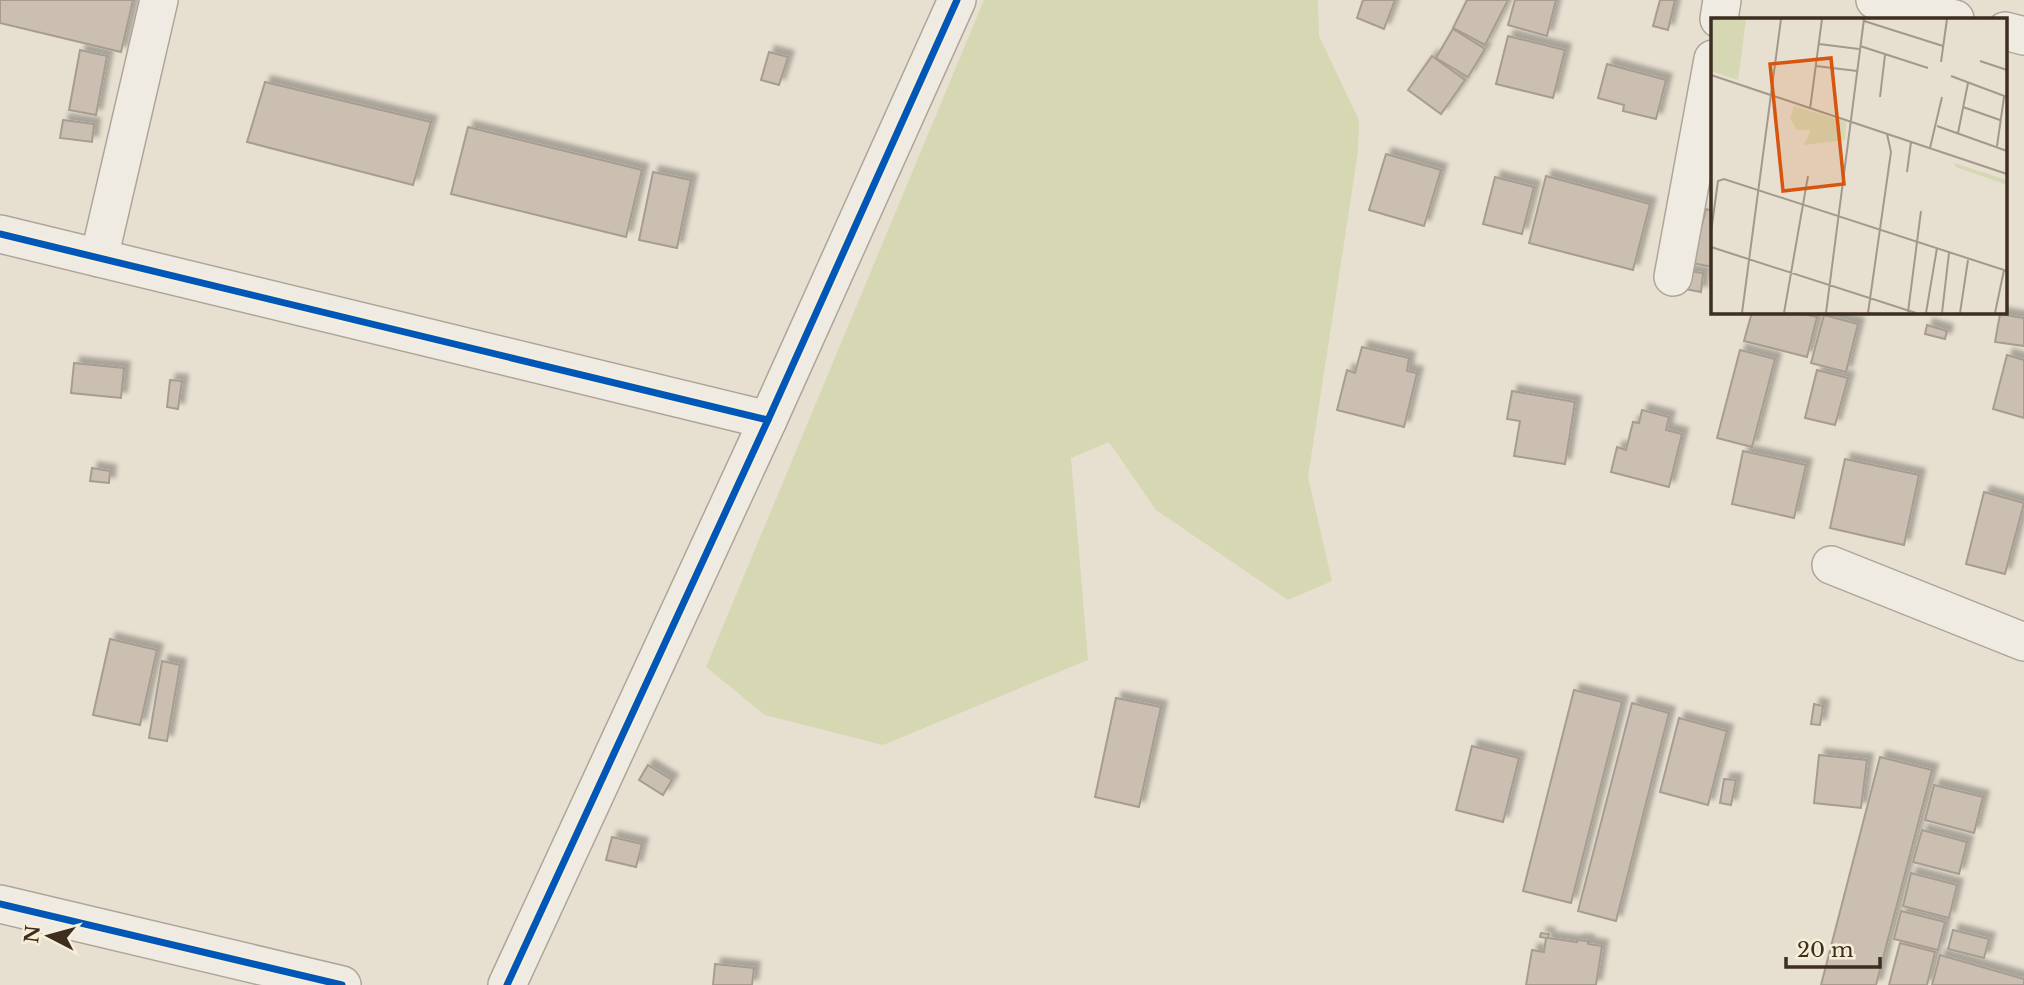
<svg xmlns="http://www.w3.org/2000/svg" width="2024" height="985" font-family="'Libre Baskerville',serif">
<defs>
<filter id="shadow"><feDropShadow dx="6" dy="-6" stdDeviation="2" flood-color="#0004"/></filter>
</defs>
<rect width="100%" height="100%" fill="#e7e0d1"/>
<path fill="#d6d7b3" d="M984,0H1318L1319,36L1359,120L1358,152L1308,477L1332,581L1288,600L1156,510L1109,442L1071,458L1088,660L883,745L765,715L706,667Z"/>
<g fill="#cbbfb2" stroke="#a89c90" stroke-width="2" filter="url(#shadow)">
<path d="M0,0H133L121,52L0,23Z"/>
<path d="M1363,0H1395L1384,29L1357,18Z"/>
<path d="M1467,0H1508L1485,45L1453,28Z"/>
<path d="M1515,0H1556L1547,36L1508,25Z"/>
<path d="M1660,0H1675L1668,30L1653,26Z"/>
<path d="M1453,29L1485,49L1468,77L1436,58Z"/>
<path d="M1508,36L1565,50L1553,98L1496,84Z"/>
<path d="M80,50L107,56L96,115L69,110Z"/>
<path d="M769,52L788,57L779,85L761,80Z"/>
<path d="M1432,56L1465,80L1441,114L1408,90Z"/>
<path d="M1607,64L1666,80L1656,119L1623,111L1624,105L1598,98Z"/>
<path d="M265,82L431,122L413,185L247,142Z"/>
<path d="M63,120L94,124L92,142L60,138Z"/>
<path d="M468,127L642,170L626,237L451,194Z"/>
<path d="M1386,154L1441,170L1424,226L1369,210Z"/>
<path d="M653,172L691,180L677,248L639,240Z"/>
<path d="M1546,176L1650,204L1633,270L1529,243Z"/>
<path d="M1495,177L1534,187L1522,234L1483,224Z"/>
<path d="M1706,209L1713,211V267L1692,263Z"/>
<path d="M1687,271L1703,273L1701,292L1685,289Z"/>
<path d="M1752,312H1795L1817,317L1807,357L1744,341Z"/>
<path d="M2000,314L2024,318V346L1995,342Z"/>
<path d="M1824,315L1858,324L1846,372L1811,363Z"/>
<path d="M1927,325L1947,331L1945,339L1925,334Z"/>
<path d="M1362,347L1409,358L1407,371L1417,373L1404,427L1337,410L1347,370L1355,373Z"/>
<path d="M1740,350L1775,359L1752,447L1717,438Z"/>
<path d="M2007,355L2024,360V418L1993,409Z"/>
<path d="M74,363L124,368L121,398L71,393Z"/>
<path d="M1817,370L1848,378L1835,425L1805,418Z"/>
<path d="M170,380L182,381L178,409L167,407Z"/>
<path d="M1512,391L1575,402L1565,464L1514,456L1520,421L1507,419Z"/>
<path d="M1642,410L1669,417L1666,430L1682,434L1669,487L1611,472L1617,447L1626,450L1633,422L1639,423Z"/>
<path d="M1743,451L1806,465L1794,518L1732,504Z"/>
<path d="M1845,459L1919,475L1904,545L1830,528Z"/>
<path d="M92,468L110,471L109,483L90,481Z"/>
<path d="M1984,492L2024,503L2005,574L1966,564Z"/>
<path d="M110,639L157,650L140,725L93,715Z"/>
<path d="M162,661L180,665L167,741L149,738Z"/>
<path d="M1574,690L1622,702L1571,903L1523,891Z"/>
<path d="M1116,698L1161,707L1139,807L1095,797Z"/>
<path d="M1632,703L1669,713L1616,921L1578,911Z"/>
<path d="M1814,704L1823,706L1820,725L1811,724Z"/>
<path d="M1679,718L1727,731L1708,805L1660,792Z"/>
<path d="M1472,746L1519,758L1503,822L1456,810Z"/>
<path d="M1819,755L1867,760L1861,808L1814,803Z"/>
<path d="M1880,757L1932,770L1876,985H1821Z"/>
<path d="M648,765L672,780L663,795L639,780Z"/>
<path d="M1724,779L1736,780L1731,805L1720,803Z"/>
<path d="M1934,785L1983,797L1974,833L1925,820Z"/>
<path d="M1922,830L1967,842L1959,874L1913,862Z"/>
<path d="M612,837L642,844L636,867L606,860Z"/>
<path d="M1911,873L1957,885L1949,918L1903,906Z"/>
<path d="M1901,911L1945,922L1938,950L1894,939Z"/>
<path d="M1953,930L1989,939L1984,958L1948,949Z"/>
<path d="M1541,933L1549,934L1548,938L1577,942V940L1588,941V944L1602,946L1596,985H1526L1532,950L1544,952L1546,938L1540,937Z"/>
<path d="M1900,943L1935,952L1927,985H1889Z"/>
<path d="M1940,955L2024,979V985H1932Z"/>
<path d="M715,964L754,968L752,985H713Z"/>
</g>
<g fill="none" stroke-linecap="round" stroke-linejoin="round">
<g stroke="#ada599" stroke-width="40">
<g id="minor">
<path d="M1875,0L1955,19"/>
<path d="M1719,19L1722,0"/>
<path d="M2005,31L2024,36"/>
<path d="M0,234L768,420"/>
<path d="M99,258L159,0"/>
<path d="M1673,277L1713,59"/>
<path d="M1831,565L2024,642"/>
<path d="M0,904L342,985"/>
<path d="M507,985L768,420L957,0"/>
</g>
</g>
<use href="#minor" stroke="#efebe3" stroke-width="37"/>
<g stroke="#f7eed8" stroke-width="11">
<g id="cycleway">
<path d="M0,234L768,420"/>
<path d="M0,904L342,985"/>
<path d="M507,985L768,420L957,0"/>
</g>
</g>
<use href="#cycleway" stroke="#0057b8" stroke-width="7"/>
</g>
<g transform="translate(1711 18)">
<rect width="296" height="296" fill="#e7e0d1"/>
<path d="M0,1H35L27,62L0,53ZM83,88L135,104L134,122L93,127L100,112H86L79,100ZM243,145L296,162V167L245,149Z" fill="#d6d7b3"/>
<path fill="none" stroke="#a3998a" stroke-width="2" d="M153,3L232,28M108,26L148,31M149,28L217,50M269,43L296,52M230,44L236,1M105,48L146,53M0,57L296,156M240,58L296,79M169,79L174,37M252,89L289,102M99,91L111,1M226,108L296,133M247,115L257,65M286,128L293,79M219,130L231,79M196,154L200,124M0,214L7,163L13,161L296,253M0,229L205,295M197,294L210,193M31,295L70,1M73,295L97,158M115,295L153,1M157,295L180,134L176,116M215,295L226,230M231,295L238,235M249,295L257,242M284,295L293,252"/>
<path fill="#d7550e" fill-opacity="0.15" stroke="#d7550e" stroke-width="3.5" d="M120,40L133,166L72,173L59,46Z"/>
<rect width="296" height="296" fill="none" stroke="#3d2e20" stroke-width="3.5"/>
</g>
<g transform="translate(49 936) rotate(276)" stroke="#f7eed8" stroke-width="5" paint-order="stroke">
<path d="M0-5L12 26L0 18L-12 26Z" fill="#3d2e20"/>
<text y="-10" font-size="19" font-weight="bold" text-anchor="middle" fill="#3d2e20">N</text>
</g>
<path d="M1786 957v10h94v-10" fill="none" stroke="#3d2e20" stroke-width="3.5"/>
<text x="1797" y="957" font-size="21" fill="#3d2e20" stroke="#f7eed8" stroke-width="5" paint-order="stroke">20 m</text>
</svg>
